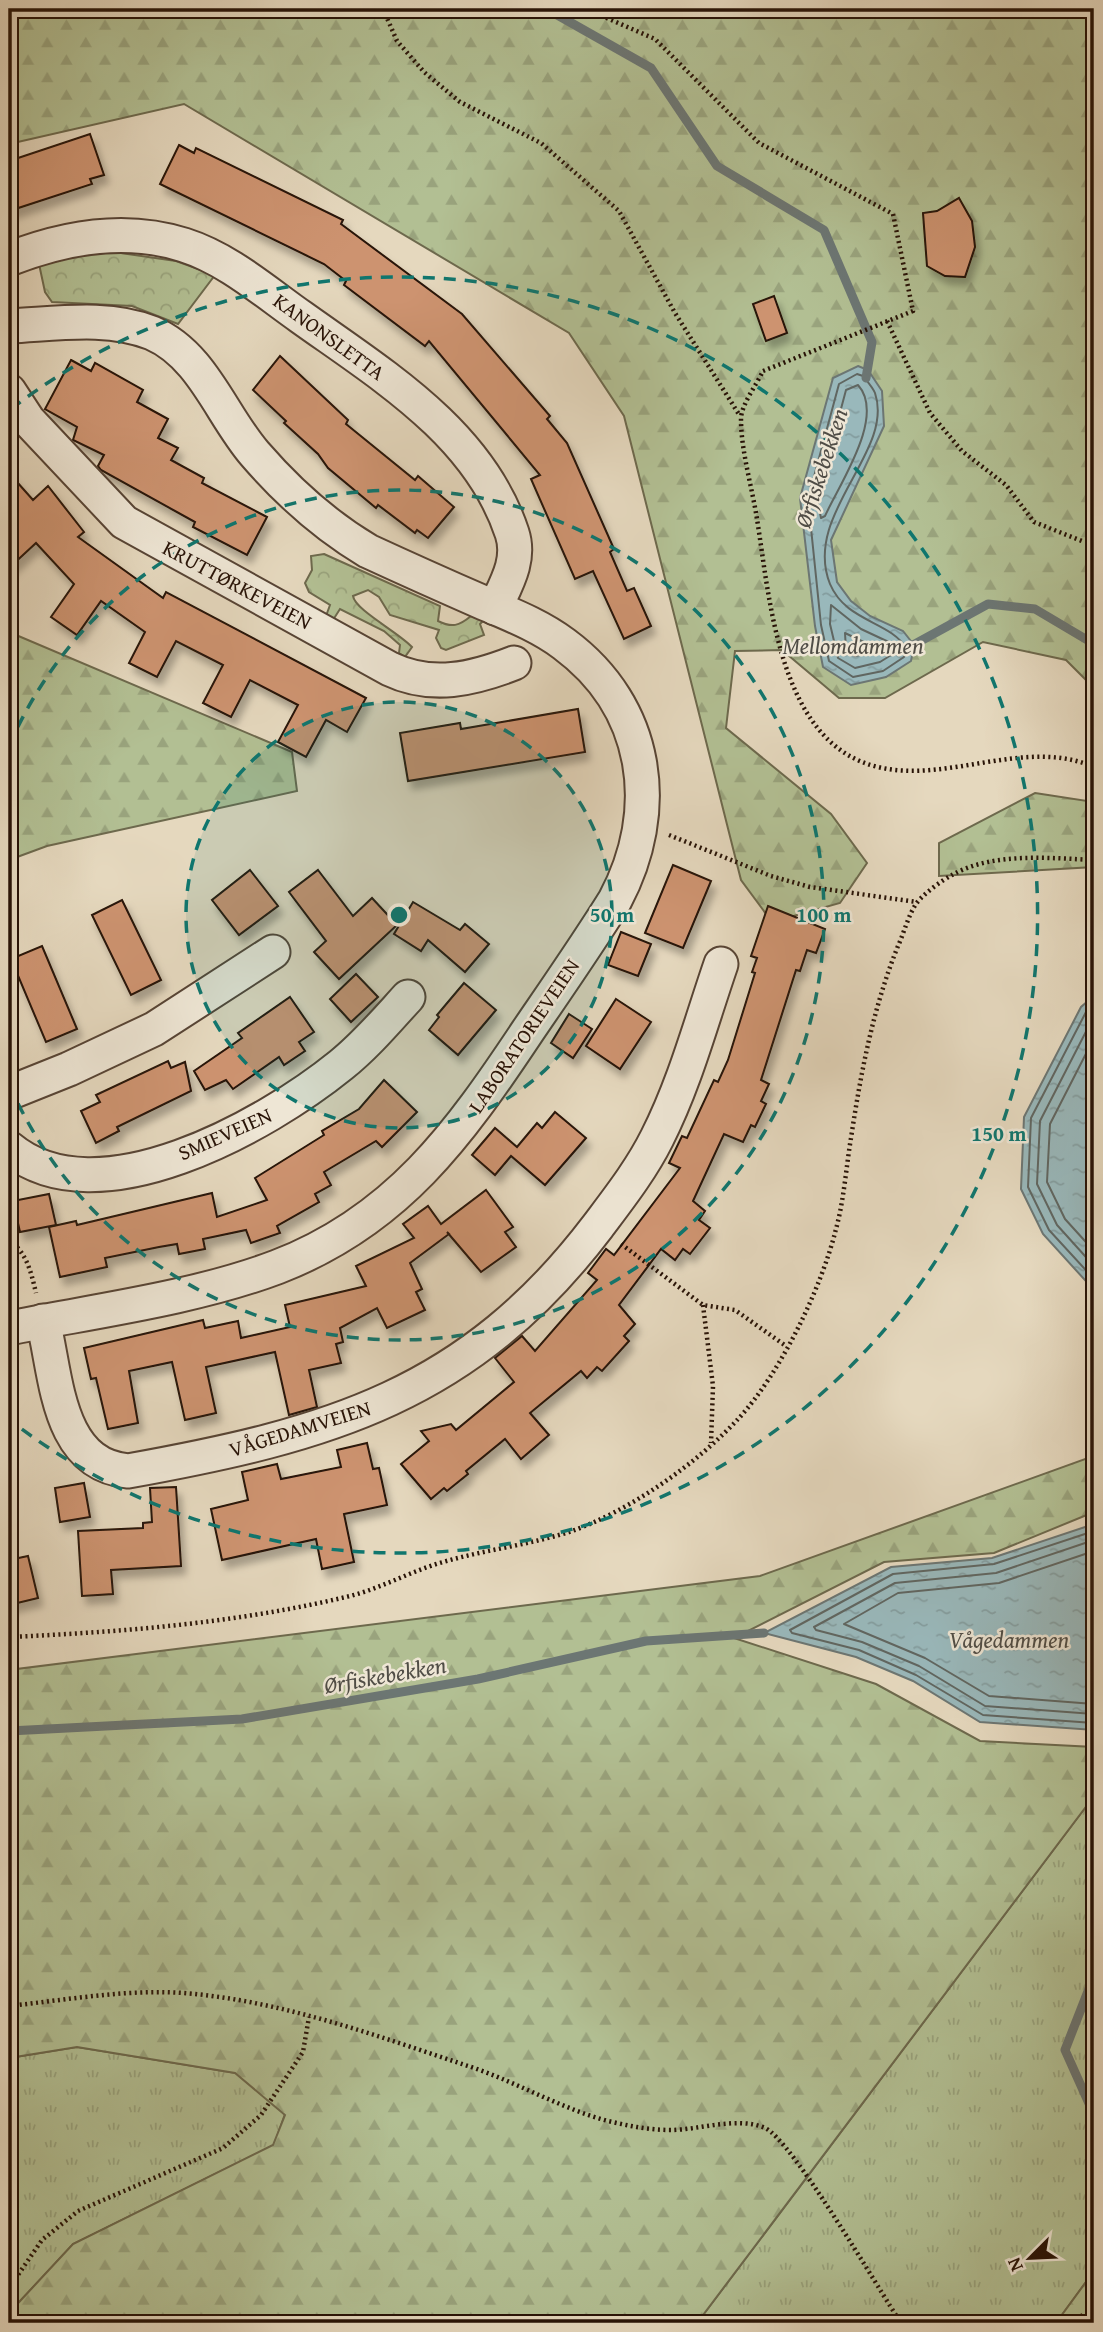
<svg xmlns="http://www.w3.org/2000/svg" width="1103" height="2332" font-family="'Gentium Book Plus',serif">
<defs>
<pattern id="grass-tufts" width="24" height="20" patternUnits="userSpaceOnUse" patternTransform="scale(1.75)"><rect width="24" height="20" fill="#b2bf93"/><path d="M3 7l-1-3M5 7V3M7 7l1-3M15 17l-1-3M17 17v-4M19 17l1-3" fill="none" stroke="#99a37d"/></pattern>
<pattern id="forest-firs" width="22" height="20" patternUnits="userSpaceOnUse" patternTransform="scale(1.75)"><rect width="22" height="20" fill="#b2bf93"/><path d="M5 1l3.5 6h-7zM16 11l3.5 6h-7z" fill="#99a37d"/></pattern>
<pattern id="park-crowns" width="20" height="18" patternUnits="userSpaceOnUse" patternTransform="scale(1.75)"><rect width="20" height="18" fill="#b2bf93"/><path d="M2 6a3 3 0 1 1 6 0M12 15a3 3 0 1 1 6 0" fill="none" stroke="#99a37d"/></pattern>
<pattern id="water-ripples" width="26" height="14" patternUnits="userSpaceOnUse" patternTransform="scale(1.75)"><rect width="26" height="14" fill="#99b8bb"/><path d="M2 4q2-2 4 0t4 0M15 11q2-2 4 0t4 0" fill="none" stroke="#849d9f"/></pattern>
<filter id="shadow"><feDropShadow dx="4.5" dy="8" stdDeviation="3.5" flood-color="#0004"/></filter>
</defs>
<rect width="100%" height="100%" fill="#e5d8be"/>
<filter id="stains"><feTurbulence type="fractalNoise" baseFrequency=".00286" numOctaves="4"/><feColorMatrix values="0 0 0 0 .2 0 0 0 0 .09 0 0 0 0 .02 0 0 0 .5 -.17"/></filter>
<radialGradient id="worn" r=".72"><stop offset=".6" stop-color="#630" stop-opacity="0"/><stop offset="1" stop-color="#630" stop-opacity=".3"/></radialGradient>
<g fill="url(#grass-tufts)" stroke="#6d694d" stroke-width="2">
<path d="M1094,1796V2271L1056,2323H697Z"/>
<path d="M77,2047L236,2073L285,2114L274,2145L73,2244L9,2313V2058Z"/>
</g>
<g fill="url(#forest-firs)" stroke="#6d694d" stroke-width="2">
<path d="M9,9H1094V688L1066,660L983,642L885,698H839L782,650L735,651L726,728L831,814L867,863L840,903L772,922L741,880L624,416L569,333L184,104L9,144Z"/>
<path d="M9,632L292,752L297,791L47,846L9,860Z"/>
<path d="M1035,793L1094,802V867L939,876V843Z"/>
<path d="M1094,1453V1512L994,1553L884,1562L734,1638L876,1684L980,1741L1094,1747V1796L697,2323H9V2313L73,2244L273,2145L285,2115L235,2073L77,2047L9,2058V1670L760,1576L1091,1457Z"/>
<path d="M1094,2271V2323H1056Z"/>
</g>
<g fill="url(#park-crowns)" stroke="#6d694d" stroke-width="2">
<path d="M100,250L176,261L215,275L178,324L132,306L52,302L45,292L39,264Z"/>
<path d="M324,554L440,606L438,621C452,628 459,626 471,616L484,620L480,624L484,635L446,650L441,648L436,638L439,630L390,615L379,597L368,590L353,596C355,610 398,632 412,647L405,657L399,653L400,645L384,631L340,609L333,620L326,616L330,605L309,592L305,583L312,570L311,556Z"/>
</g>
<g fill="url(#water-ripples)" stroke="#6c7673" stroke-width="2">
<path d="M858,366L868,370L882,391L884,426L831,540L837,582L851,601L870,616L903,631L914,645L911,661L886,677L851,685L823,667L815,626L800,498L833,378Z"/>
<path d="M1094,996V1290L1043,1234L1021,1189L1024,1117L1081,1007Z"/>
<path d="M1094,1524V1730L980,1722L913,1681L856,1657L764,1633L891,1567L992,1558Z"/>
</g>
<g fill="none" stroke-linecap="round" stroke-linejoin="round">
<g stroke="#606661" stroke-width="2">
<path d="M857,374L863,376C867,381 873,388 875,393C895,452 802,514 830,584C846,622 890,621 906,648L904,657L883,671L853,677L829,661L821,625L808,499L839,384Z"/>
<path d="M858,385C886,416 840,483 825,516L821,518L817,499L846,390Z"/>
<path d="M831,605L861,629L893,644L896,652L880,662L855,668L838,658L830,624Z"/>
<path d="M845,633L874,647L875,652L855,656L846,650Z"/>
<path d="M1094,1005L1086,1012L1031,1118L1028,1187L1049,1230L1094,1279"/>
<path d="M1094,1016L1040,1121L1037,1184L1057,1225L1094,1266"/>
<path d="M1094,1038L1050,1124L1047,1182L1065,1219L1094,1251"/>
<path d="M1094,1531L994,1564L893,1574L790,1630L792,1633L859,1650L916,1675L983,1715L1094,1723"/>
<path d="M1094,1540L996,1573L895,1583L814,1627L816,1630L862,1642L919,1666L985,1706L1094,1714"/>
<path d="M1094,1551L999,1583L898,1593L844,1624L925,1658L989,1696L1094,1704"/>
</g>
<g stroke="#6c7673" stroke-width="9">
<path d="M534,9L552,12L651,68L717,166L824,230L872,342L866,378"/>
<path d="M904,650L988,604L1035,609L1094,644"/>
<path d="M9,1731L242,1719L478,1679L646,1641L764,1633"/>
<path d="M1094,1976L1065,2050L1091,2108L1094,2245"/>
</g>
</g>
<g fill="#cd936f" stroke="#281307" stroke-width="2" filter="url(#shadow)">
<path d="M90,134L104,175L90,179L92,184L9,211V161Z"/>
<path d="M179,145L194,153L196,148L343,220L341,224L462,314L550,416L547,419L567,443L614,549L610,552L627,591L634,588L651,626L624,639L593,571L575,579L531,479L540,475L429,341L425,346L344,285L346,281L324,264L160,184Z"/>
<path d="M959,198L972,221L975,247L965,277L945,276L927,266L923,213L937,211Z"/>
<path d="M774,296L787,333L766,341L753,304Z"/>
<path d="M280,356L348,420L346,424L415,480L418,476L454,507L428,538L417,530L415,533L378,505L376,508L328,468L318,454L284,423L286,421L253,390Z"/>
<path d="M71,360L91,371L95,363L143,390L137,402L168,419L158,438L178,448L171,460L204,478L202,483L267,517L247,555L193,527L195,522L101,470L98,466L104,455L73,440L77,427L45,409Z"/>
<path d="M9,473L33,500L48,486L84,532L78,537L163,598L166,592L366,698L347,732L326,720L306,757L278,742L298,705L250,680L231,717L203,703L223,665L176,641L157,677L129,663L145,632L101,601L77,635L51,617L74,584L36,543L9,568Z"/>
<path d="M578,709L585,752L408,781L400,733L460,723L461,729Z"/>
<path d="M673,865L711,881L683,948L645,933Z"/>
<path d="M250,870L278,906L239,935L212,900Z"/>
<path d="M318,870L353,916L372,898L397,925L339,979L314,952L326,941L289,892Z"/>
<path d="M122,900L161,980L131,995L92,915Z"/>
<path d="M413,902L460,930L465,924L489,944L465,972L428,940L421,951L394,934Z"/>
<path d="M768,906L825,929L816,953L807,950L800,971L796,970L761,1080L769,1084L761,1101L766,1104L755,1127L751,1125L743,1142L724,1134L693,1201L705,1211L699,1220L710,1228L690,1254L683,1249L675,1260L661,1249L619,1305L635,1324L624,1336L629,1341L602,1371L597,1367L587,1378L581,1371L530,1413L549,1435L521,1459L505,1439L466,1471L468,1474L447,1491L444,1488L431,1499L401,1464L429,1441L421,1431L451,1424L456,1430L514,1382L495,1358L522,1336L535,1351L597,1280L588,1273L606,1249L614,1255L680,1168L669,1163L682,1136L687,1138L714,1080L718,1082L728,1060L755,973L752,972L757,958L751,956Z"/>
<path d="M621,932L651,944L638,976L608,965Z"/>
<path d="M42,946L77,1029L46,1042L11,959Z"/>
<path d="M356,974L378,997L351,1022L330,999Z"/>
<path d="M464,983L496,1010L458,1055L429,1030L439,1017L437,1015Z"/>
<path d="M290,997L314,1032L299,1042L305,1051L284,1065L279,1057L233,1089L226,1080L205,1090L194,1071L242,1038L238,1033Z"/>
<path d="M616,999L651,1022L620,1069L586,1046Z"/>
<path d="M569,1014L592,1029L573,1058L551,1043Z"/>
<path d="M168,1061L171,1068L185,1062L191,1091L117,1127L119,1131L96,1143L81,1111L100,1102L96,1095Z"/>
<path d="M384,1080L417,1112L382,1147L376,1141L324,1172L331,1185L315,1194L319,1202L277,1226L280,1233L251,1243L246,1230L203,1239L205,1249L179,1254L177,1244L159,1247L105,1258L107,1267L60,1277L49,1227L76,1221L77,1225L212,1193L217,1217L267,1200L255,1178L324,1135L322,1131L359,1109Z"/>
<path d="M555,1112L586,1138L545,1185L511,1156L495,1175L472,1155L495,1128L517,1147L537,1123L542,1128Z"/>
<path d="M486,1190L513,1227L505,1232L516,1247L481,1272L447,1232L449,1234L410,1263L422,1289L416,1292L425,1310L387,1328L377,1308L340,1328L343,1342L336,1344L341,1363L309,1370L317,1407L289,1415L275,1352L206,1367L216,1413L185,1420L172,1362L129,1371L138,1423L108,1429L96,1378L91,1379L84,1348L203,1320L205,1328L238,1321L241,1338L290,1327L285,1305L366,1286L356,1266L414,1238L403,1224L428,1206L441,1224Z"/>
<path d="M49,1194L56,1225L20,1232L13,1201Z"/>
<path d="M367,1443L373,1469L379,1468L387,1505L344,1514L354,1562L322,1569L316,1539L222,1560L211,1509L248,1500L242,1472L277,1464L281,1479L341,1467L337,1450Z"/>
<path d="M84,1483L90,1517L60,1522L55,1488Z"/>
<path d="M176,1487L181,1566L111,1570L113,1594L82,1596L78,1531L143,1528V1523L152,1522L150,1488Z"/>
<path d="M28,1556L38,1598L9,1605V1560Z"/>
</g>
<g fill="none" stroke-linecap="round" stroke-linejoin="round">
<g stroke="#574435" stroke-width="37">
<g id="minor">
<path d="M9,259C65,237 125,226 184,245C228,259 264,291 301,317C382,375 479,433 512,533C521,560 506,584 495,608"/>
<path d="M9,326C55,324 108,315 152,333C203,355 221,415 255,454C287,491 326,526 368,551C407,569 445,586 484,603C512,615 540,626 564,644C649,707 663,810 615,900C587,945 557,988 527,1032C459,1134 397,1221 277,1267C195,1298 95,1311 9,1328"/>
<path d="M9,391L28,420L124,522L390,669C432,689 473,679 514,663"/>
<path d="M9,1093L69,1069L154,1029L273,952"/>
<path d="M9,1148C97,1222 267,1125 341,1065C366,1045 387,1020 408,997"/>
<path d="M43,1321C57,1376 56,1464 128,1471C328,1435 469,1396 598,1226C619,1198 641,1170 657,1138C685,1083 701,1022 721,964"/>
</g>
</g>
<g stroke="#281307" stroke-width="4.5" stroke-dasharray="2 3.5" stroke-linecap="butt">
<path d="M383,9L397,41L424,72L460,102L541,143L619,211L675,313L740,416"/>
<path d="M586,9L655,39L759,143L893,214L913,311L763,371C757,384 741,405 741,419C741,451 752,487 757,519C770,600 779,744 878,767C948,784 1025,737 1094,767"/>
<path d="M887,321L930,413L962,451L1006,485L1034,522L1082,541H1094"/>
<path d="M669,835L771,876L810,887L917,902"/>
<path d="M9,1240C27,1253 31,1272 36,1293"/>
<path d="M621,1244L703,1305L735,1310L786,1346"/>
<path d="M703,1305L713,1386L711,1443"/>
<path d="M9,1637C123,1632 238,1623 350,1596C382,1588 411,1571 443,1562C484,1550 528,1545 569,1532C628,1512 697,1464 739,1418C781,1372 821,1289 836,1229C844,1200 846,1168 851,1138C861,1072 873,1008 898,946C904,933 908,916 916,904C923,894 941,881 952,875C992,852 1049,858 1094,860"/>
<path d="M9,2006C66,2000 126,1989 183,1993C278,2000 375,2035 465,2065C513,2080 559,2108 608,2121C629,2126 649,2130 671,2130C699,2130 738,2116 765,2128C792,2140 879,2290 901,2323"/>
<path d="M9,2288L42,2240L78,2211L223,2148L261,2115L303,2052L309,2017"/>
<path d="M1066,2323L1094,2310"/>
</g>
<use href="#minor" stroke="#eee6d5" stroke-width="33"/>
</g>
<circle cx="399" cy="915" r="213" fill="#0f766e" fill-opacity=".12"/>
<g fill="none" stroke="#0f766e" stroke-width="3.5" stroke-dasharray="12 9">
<circle cx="399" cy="915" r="213"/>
<path d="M9 746A425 425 0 1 1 9 1084"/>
<path d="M11 409A638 638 0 1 1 11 1421"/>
</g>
<g text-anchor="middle" stroke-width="5" stroke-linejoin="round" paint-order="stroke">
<g font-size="21" fill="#281307" stroke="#eee6d5">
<text transform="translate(329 337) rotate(36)" y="7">KANONSLETTA</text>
<text transform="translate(237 585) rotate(28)" y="7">KRUTTØRKEVEIEN</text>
<text transform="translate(524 1036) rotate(-56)" y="7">LABORATORIEVEIEN</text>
<text transform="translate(225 1134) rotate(-24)" y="7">SMIEVEIEN</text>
<text transform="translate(300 1429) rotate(-17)" y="7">VÅGEDAMVEIEN</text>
</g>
<g font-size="23" font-style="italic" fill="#504d46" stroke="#eee6d5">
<text transform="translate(821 468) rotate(-72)" y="8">Ørfiskebekken</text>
<text x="853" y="654">Mellomdammen</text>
<text x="1009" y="1648">Vågedammen</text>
<text transform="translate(385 1675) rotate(-10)" y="8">Ørfiskebekken</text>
</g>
</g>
<circle cx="399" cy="915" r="10" fill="#0f766e" stroke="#eee6d5" stroke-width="3.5"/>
<g font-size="21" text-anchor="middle" font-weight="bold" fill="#0f766e" stroke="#eee6d5" stroke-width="5" stroke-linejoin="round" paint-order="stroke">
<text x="612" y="922">50 m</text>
<text x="824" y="922">100 m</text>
<text x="999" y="1141">150 m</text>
</g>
<rect width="1103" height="2332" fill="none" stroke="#e5d8be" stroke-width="35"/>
<rect x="10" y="10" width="1082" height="2311" fill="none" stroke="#281307" stroke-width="3.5"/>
<rect x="18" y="18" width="1068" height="2297" fill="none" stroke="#281307" stroke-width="2"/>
<g transform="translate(1030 2258) rotate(246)" stroke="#eee6d5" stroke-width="5" paint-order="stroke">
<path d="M0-5L12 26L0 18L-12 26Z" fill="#281307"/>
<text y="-10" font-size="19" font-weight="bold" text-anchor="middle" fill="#281307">N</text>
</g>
<rect width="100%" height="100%" filter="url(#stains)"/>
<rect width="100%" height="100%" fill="url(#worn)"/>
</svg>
